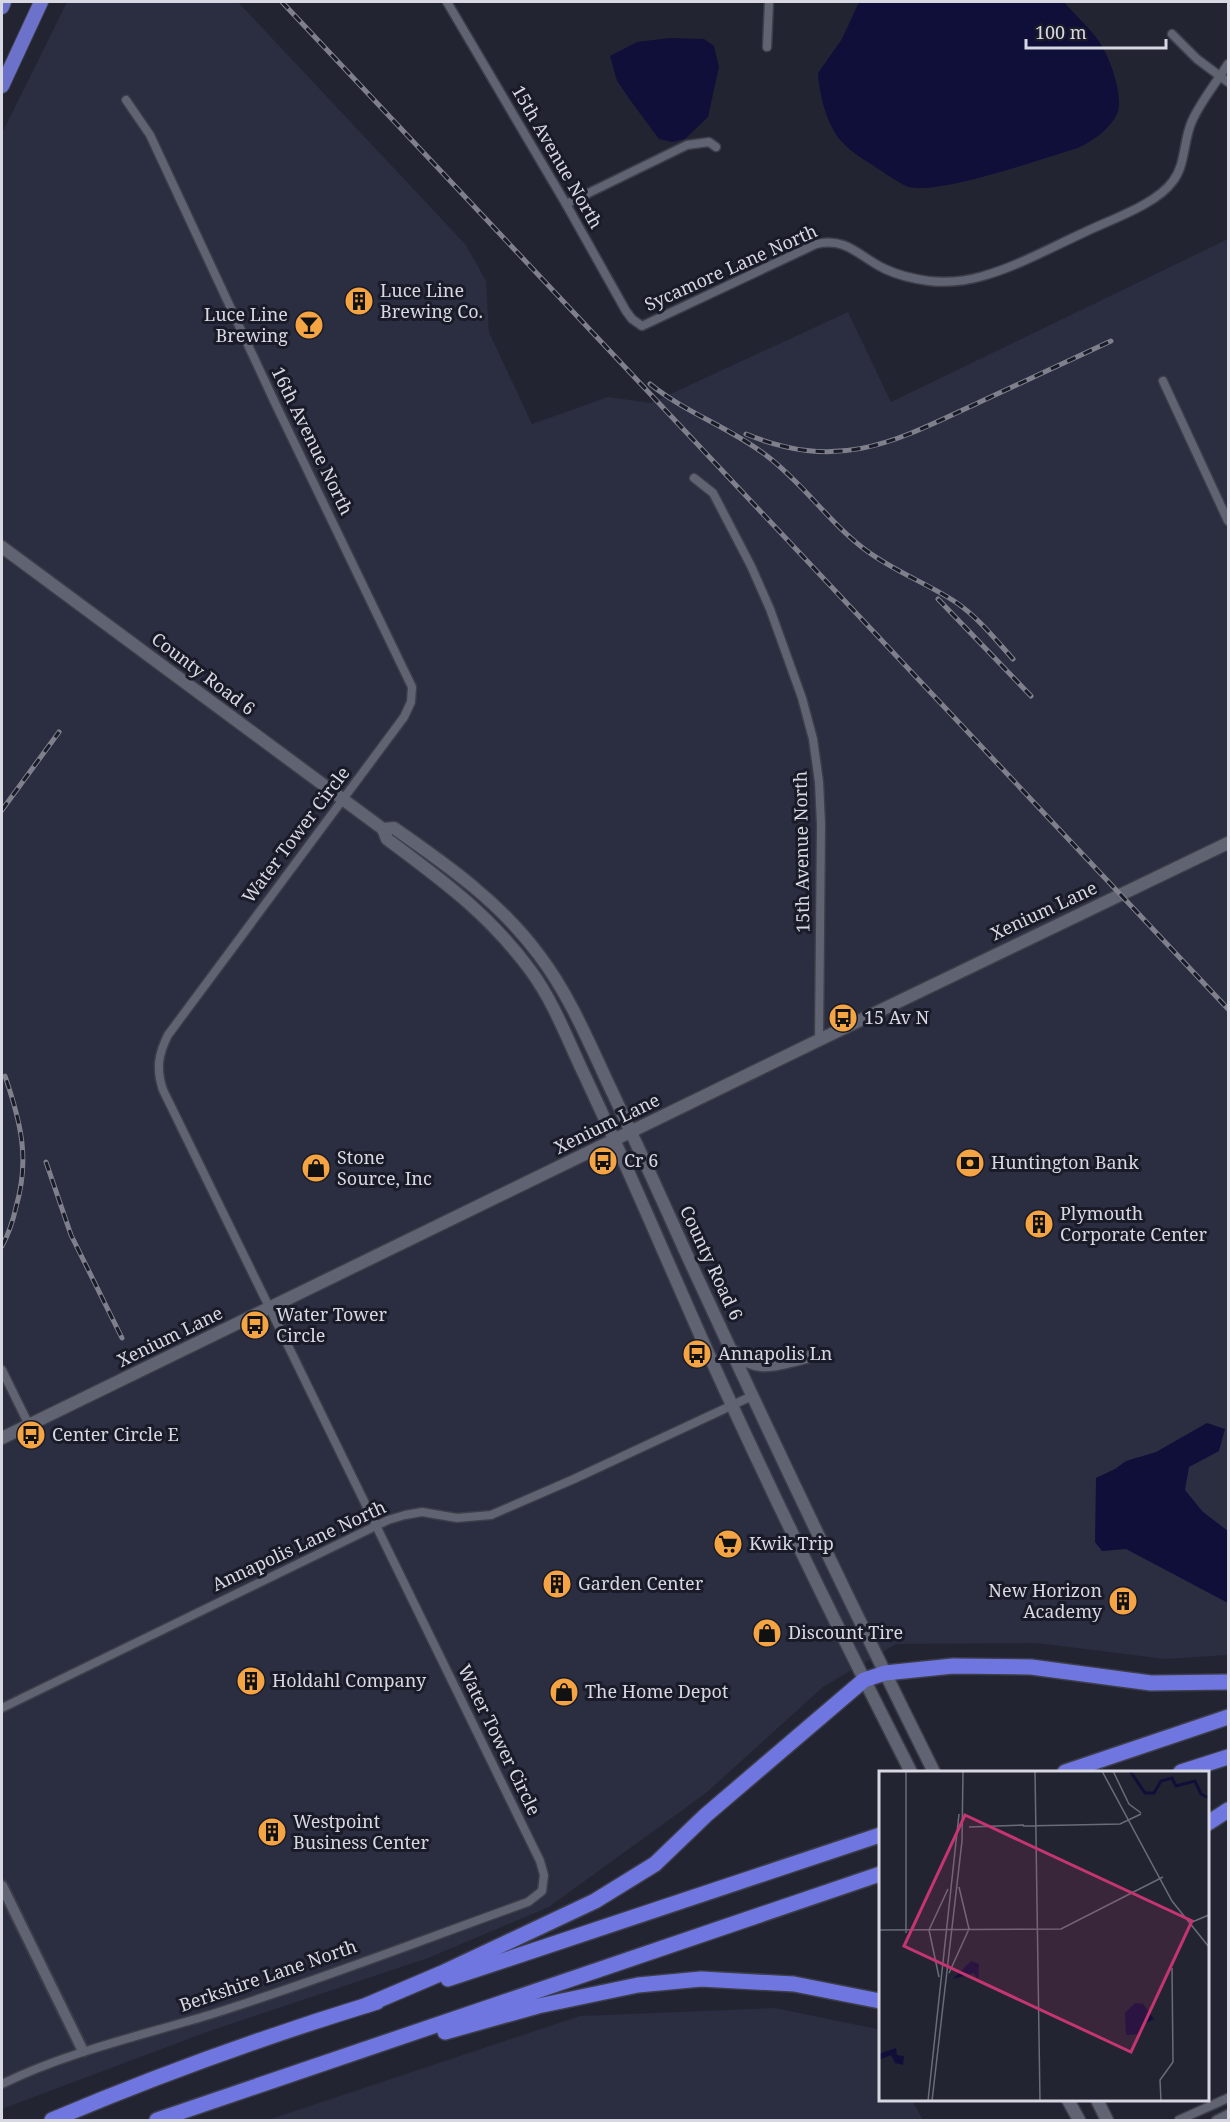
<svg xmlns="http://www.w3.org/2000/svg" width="1230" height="2122" font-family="'Noto Serif',serif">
<rect width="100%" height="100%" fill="#222432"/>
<g fill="#2b2d40">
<path d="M67,2H238L466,245L486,281L489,332L532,424L608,397L651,403L848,312L891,402L1228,239V1655L1165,1659L1036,1643L896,1644L823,1687L706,1793L549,1907L428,1958L207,2032L2,2109V133Z"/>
<path d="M775,2008L877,2029L880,2037V2100H912L923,2120H268L580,2016Z"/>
</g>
<g fill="#100f3a">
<path d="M859,2H1064C1075,15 1088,26 1098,40C1109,55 1123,93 1118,111C1113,127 1093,141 1078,148C1044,158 939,195 909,187C899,184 876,167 866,161C857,155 848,149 841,141C827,126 819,93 818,73L842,39Z"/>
<path d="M670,38L704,39L714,46L719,67L708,117L685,139L672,142L659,139L633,104L617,81L610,56L637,42Z"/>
<path d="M1207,1423L1225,1429L1219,1451L1189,1467L1185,1490L1203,1512L1228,1531V1603L1126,1549L1102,1551L1095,1542L1096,1478L1115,1469L1126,1461L1156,1452Z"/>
</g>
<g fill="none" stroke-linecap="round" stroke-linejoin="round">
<g stroke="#3d3e49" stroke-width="11">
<g id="minor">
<path d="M447,2L566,204L626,311L632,319L642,326L816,244C848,237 859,257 885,269C900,276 914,279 929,281C947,283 966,281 983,276C1018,266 1050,248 1083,233C1109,220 1156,205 1173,181C1186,164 1183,141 1192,121C1201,101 1216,83 1228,64"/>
<path d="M1172,34L1197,59L1228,82"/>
<path d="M767,47L769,2"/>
<path d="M566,204L687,145L709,142L716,147"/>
<path d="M1163,381L1228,521"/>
<path d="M694,478L713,493L751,566L770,609L802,698L813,739L819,782L821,824L819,1040"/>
<path d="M2,1370L29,1425"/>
<path d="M2,1708L388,1520L405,1515L422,1512L457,1518L491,1515L574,1479L752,1396"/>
<path d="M2,2084C68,2052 139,2036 209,2015C317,1981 422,1940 528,1902L542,1891L544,1875L540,1861L163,1090C156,1069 158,1055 168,1035L404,717L411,702L412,687L276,405L150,135L126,100"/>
<path d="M1179,2120L1228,2098"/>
<path d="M1216,2120L1228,2114"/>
</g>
</g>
<g stroke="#3d3e49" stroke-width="14">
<path id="tertiary" d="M2,1886L83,2051"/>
</g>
<g stroke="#3d3e49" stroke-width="15">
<g id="secondary">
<path d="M2,547L383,829L387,839C442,880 489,914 531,971C553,1001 567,1038 583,1072C618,1146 650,1221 683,1296C753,1457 831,1615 911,1772"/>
<path d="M383,829L394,828C447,865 500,902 539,955C568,993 587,1038 607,1081C634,1138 660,1195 686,1253C766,1427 849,1601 934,1772"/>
<path d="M733,1351C758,1375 778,1363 807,1357"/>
<path d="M2,1438L819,1040L1228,843"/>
<path d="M1068,2100L1079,2120"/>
<path d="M1097,2100L1107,2120"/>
</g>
</g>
<g stroke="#3d3e49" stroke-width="16">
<g id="trunk">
<path d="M2,7L4,2"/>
<path d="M2,86L41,2"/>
</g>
</g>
<g stroke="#3d3e49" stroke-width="18">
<g id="motorway">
<path d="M1065,1772L1228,1717"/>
<path d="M1181,1772L1228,1757"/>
<path d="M1208,1823L1228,1810"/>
<path d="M448,1979L880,1835"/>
<path d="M367,2005L442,1973L595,1901L655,1864L706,1815L864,1680L885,1673L953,1666L1031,1667L1151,1683L1228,1682"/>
<path d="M445,2032L538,2006L638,1985L701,1979L794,1984L880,2001"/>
<path d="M52,2120C158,2075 266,2036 377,2002"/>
<path d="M157,2120L880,1874"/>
</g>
</g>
<use href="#minor" stroke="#606372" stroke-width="8"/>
<use href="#tertiary" stroke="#606372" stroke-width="10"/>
<use href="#secondary" stroke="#606372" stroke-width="12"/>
<use href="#trunk" stroke="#6c72ca" stroke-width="14"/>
<use href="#motorway" stroke="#6f76e0" stroke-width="15"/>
<g stroke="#7f808c" stroke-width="5">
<g id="rail">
<path d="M282,2L1228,1009"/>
<path d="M650,384C686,413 731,428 767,456C804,484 830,524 867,551C894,571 926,583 954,601C977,616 995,639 1013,659"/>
<path d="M746,434C841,473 896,441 982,401C1025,381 1068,361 1111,341"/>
<path d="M938,599L1031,696"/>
<path d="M2,810L59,732"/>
<path d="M46,1162L71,1235L122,1338"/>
<path d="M2,1246C8,1235 13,1221 16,1207C30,1159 21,1123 5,1076"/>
</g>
</g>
<use href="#rail" stroke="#191b28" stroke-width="3" stroke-dasharray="9" stroke-linecap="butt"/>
</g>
<defs>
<g id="building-disc" transform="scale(1.5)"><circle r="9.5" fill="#f4a443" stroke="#191b28"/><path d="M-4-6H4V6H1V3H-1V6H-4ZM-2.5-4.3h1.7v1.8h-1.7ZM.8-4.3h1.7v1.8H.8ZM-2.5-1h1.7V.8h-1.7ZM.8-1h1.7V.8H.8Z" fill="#111"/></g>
<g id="bar-disc" transform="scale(1.5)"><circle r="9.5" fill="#f4a443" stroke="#191b28"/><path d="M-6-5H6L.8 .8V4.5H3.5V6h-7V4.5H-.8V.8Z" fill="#111"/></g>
<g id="bus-disc" transform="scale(1.5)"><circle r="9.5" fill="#f4a443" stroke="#191b28"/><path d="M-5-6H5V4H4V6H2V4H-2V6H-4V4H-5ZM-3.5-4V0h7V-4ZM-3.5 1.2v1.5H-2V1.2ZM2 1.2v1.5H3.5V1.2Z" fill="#111"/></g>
<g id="bank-disc" transform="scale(1.5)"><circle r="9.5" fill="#f4a443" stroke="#191b28"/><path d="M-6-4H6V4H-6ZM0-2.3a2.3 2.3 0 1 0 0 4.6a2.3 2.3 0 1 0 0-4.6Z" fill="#111"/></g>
<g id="shop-disc" transform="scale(1.5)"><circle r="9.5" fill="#f4a443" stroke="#191b28"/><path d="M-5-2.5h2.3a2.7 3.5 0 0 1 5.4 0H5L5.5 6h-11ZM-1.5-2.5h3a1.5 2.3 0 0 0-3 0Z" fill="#111"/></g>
<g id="supermarket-disc" transform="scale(1.5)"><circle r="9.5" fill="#f4a443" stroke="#191b28"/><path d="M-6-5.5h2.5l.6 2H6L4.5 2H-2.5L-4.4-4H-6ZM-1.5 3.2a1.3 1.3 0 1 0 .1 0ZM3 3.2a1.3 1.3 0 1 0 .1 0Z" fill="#111"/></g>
</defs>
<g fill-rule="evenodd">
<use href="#building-disc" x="359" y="301"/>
<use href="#bar-disc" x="309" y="325"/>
<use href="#bus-disc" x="843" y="1018"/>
<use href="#bus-disc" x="603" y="1161"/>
<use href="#bank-disc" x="970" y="1163"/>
<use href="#shop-disc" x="316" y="1168"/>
<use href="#building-disc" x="1039" y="1224"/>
<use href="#bus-disc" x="255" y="1325"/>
<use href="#bus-disc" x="697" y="1354"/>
<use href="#bus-disc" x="31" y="1435"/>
<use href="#supermarket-disc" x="728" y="1544"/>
<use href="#building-disc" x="557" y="1584"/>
<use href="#building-disc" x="1123" y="1601"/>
<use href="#shop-disc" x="767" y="1633"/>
<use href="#building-disc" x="251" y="1681"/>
<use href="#shop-disc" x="564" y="1692"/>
<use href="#building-disc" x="272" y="1832"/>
</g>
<g text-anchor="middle" stroke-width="6" stroke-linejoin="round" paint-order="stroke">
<g font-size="18" fill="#d7d8e1" stroke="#191b28">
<text transform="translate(557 157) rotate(60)" y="6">15th Avenue North</text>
<text transform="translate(731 268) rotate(-24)" y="6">Sycamore Lane North</text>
<text transform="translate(312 441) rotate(64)" y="6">16th Avenue North</text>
<text transform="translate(203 674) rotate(37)" y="6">County Road 6</text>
<text transform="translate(296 835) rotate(-53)" y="6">Water Tower Circle</text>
<text transform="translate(802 852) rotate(-91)" y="6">15th Avenue North</text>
<text transform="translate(1044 911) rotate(-25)" y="6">Xenium Lane</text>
<text transform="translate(607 1124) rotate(-26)" y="6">Xenium Lane</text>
<text transform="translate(711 1263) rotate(65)" y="6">County Road 6</text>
<text transform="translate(170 1337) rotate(-26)" y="6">Xenium Lane</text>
<text transform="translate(299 1546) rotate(-25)" y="6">Annapolis Lane North</text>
<text transform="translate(499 1740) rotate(64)" y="6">Water Tower Circle</text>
<text transform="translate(268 1976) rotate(-19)" y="6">Berkshire Lane North</text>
</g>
<g font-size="18" fill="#d7d8e1" stroke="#191b28" text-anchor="start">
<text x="380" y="297">Luce Line<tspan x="380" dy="21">Brewing Co.</tspan></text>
<text x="288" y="321" text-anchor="end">Luce Line<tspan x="288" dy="21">Brewing</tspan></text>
<text x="864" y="1024">15 Av N</text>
<text x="337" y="1164">Stone<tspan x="337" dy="21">Source, Inc</tspan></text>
<text x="624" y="1167">Cr 6</text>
<text x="991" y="1169">Huntington Bank</text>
<text x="1060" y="1220">Plymouth<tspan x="1060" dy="21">Corporate Center</tspan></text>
<text x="276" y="1321">Water Tower<tspan x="276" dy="21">Circle</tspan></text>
<text x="718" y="1360">Annapolis Ln</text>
<text x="52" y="1441">Center Circle E</text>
<text x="749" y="1550">Kwik Trip</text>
<text x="578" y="1590">Garden Center</text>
<text x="1102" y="1597" text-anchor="end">New Horizon<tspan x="1102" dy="21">Academy</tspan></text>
<text x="788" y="1639">Discount Tire</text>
<text x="272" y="1687">Holdahl Company</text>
<text x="585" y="1698">The Home Depot</text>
<text x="293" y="1828">Westpoint<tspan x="293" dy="21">Business Center</tspan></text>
</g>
</g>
<g transform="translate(879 1771)">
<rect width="330" height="330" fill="#222432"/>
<path d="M92,190L100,193L99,209L95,202L74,208ZM256,232L264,233L275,248L267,252L262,263L247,264L246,242ZM17,277L18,284L25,285L24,294L16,292L12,284L0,289V283Z" fill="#100f3a"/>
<path fill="none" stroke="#100f3a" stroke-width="3" d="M251,0L266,22H275L282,10L293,7L297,15L316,10L322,23L330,27"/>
<path fill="none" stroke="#6a6c78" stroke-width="1.5" d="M27,0V162M156,0L161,330M223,0L293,130L330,176M234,0L250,33L262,42M144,55L241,53L262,43M90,56L145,54M313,151L330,144M0,159L182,158L284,106M70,202L90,158L80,116M60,206L50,159L69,118M49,330L80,43M53,330L83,70L84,0M282,330L281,309L294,291L293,197"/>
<path fill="#c5356f" fill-opacity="0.15" stroke="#c5356f" stroke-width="3" d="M86,44L313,150L252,281L25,175Z"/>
<rect width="330" height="330" fill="none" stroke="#d7d8e1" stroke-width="3"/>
</g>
<rect width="1230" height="2122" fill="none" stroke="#d7d8e1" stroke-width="6"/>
<path d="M1026 39v9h140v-9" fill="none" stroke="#d7d8e1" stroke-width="3"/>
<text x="1035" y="39" font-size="18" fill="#d7d8e1" stroke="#191b28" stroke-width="4.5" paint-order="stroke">100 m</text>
</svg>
